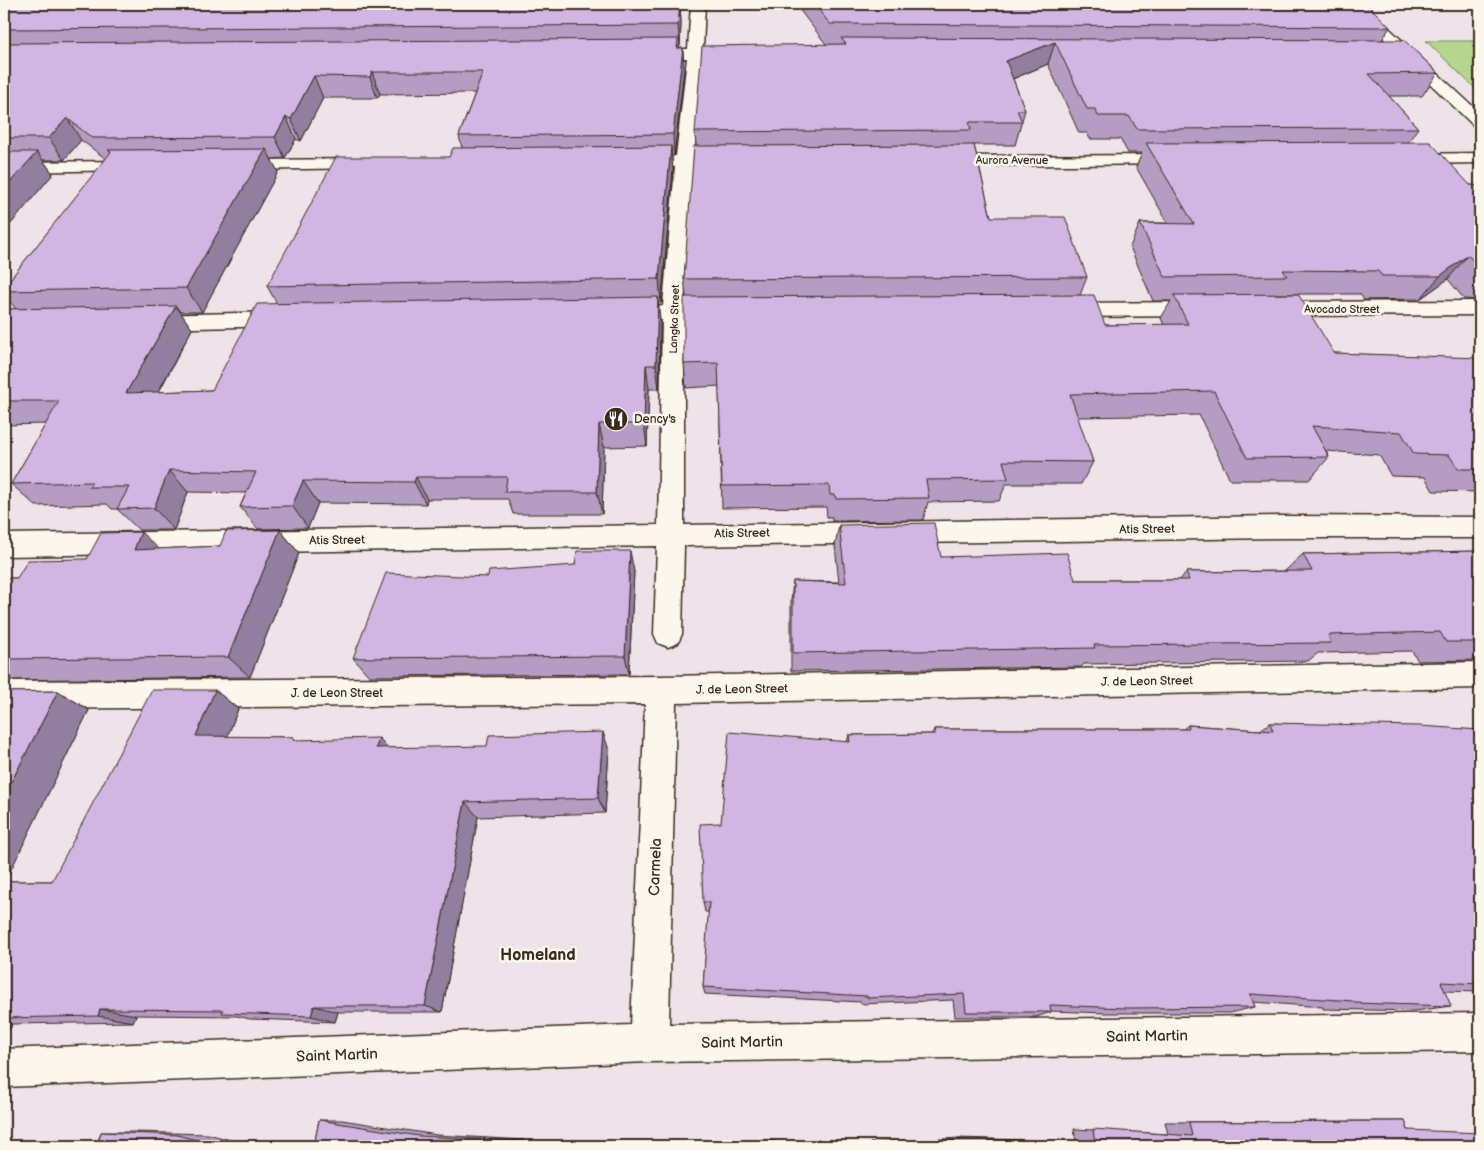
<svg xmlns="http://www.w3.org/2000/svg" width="1484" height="1150" font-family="'Balsamiq Sans',sans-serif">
<rect width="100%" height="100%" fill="#eee3e9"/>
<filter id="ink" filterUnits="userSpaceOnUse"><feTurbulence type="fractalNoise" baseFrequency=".02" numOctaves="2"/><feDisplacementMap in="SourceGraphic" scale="10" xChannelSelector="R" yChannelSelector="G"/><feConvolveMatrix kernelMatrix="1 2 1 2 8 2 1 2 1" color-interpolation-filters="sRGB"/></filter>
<g filter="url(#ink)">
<path fill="#b6d58e" stroke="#788056" d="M1426,41H1480V93Z"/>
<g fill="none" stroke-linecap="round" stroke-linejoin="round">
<g stroke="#3b2a1e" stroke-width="3">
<g id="minor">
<path d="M691,4H705L703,49L740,48L748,53L740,58H702L694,156L736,157L739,161L736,165L693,167L684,305H722L730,307L733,312L730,317L684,319V525L1281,516L1480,517V538H1281L684,546L682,634L678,643L668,647L658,643L654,634L657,546L4,556V534L658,525L662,320H623L615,318L612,313L615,308L663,306L675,167H635L629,166L626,162L629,158L635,157L676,156L687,58L645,59L637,54L645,49H688Z"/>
<path d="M1348,4H1363L1480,113V127L1474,126Z"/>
<path d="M1480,153V163L1408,164L1402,163L1399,159L1402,155L1408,154Z"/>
<path d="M1177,155L1183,156L1186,160L1183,164L940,166L934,165L931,161L934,157L940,156Z"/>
<path d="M370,159L376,160L379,164L376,168L238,170L232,169L229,165L232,161L238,160Z"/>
<path d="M137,161L143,162L146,166L143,170L4,172V162Z"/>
<path d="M1480,301V315L1270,316L1262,314L1259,309L1262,304L1270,302Z"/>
<path d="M1202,302L1210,304L1213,309L1210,314L1202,316L1063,317L1055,315L1052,310L1055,305L1063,303Z"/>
<path d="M287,312L295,314L298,319L295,324L287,326L150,329L142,327L139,322L142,317L150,315Z"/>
<path d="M1480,662V688L676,703L669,1024L1480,1013V1051L649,1062L4,1087V1049L631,1025L645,704L4,709V681L661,676Z"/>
</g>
</g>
<use href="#minor" fill="#fbf7ec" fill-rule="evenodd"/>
</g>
<g fill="#b49cc3" stroke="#3b2a1e" fill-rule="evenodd">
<path d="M4,4H680L681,23L680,46H678L684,69L674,156H672L673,170L661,303H658L660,321L659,389H649L647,446L604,447L602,514H513L508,499H427L426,504L318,503L308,528L258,529L240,507L246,493L188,492L174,530H139L117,509H112L107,504L36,506L11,484L46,424L4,425V309H16L4,295V287L106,159L81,140L64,160H43L53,174L4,232ZM475,93L459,136L462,148L267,286L277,304L212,390L159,392L192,329L180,312H202L278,172L271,159L285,158L296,139L301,141L323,98H377L380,94Z"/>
<path d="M795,4H1363L1390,27L1382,40L1438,73L1422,96H1389L1418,128L1408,142L1470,185L1480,186V300L1464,299L1448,279L1420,299L1364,300L1360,294H1275L1334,353L1480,359V492L1433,491L1425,477L1391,476L1379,455L1326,451L1329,457L1309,480H1230L1199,415L1077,417L1093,462L1081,484H1006L999,501L928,502L923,520L832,521V517H827L826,507L722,508L719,386L686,388L684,364L686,297L684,279L696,146L695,132L826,44ZM1048,64L1079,133H1087L1090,139H1120L1128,153H1142L1136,167L1168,223H1140L1130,247L1153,301H1171L1161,318L1164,325H1105L1080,295L1087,277L991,217L974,145H1015L1025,110L1013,79Z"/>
<path d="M839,525L941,557L1075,580H1180L1186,572L1285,571L1303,554L1480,551V661V660L1418,661L1412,651L1318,653L1308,661L1084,664L1081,667L791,671V601L793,581L839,582L835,546Z"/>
<path d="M280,530L299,553L250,677L4,680V578H17L87,559L158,549L220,546Z"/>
<path d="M634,571L629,674L369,676L353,658L488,577Z"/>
<path d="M215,690L238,709L227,737H293L296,740L389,748L609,750L605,813L478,817L442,1012H338L335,1022L250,1019L237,1016L136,1015L133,1022L12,1024L10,1029H4V692L58,691L89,710L5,881H52Z"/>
<path d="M1270,723L1480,730V992L1444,991L1451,1006L1415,1011L1323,1009V1007L1253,1002L1255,1007L1229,1013H1106L1051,1011V1012L1036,1017H955L953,1000L861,1004V1002L705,994L703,987L709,912H705L703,902L847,742L849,735L932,734L934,729H1183L1188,725L1260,730Z"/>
<path d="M319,1120H342L437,1135L524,1140V1146H314Z"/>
<path d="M1369,1121H1405L1408,1130L1480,1146H870V1143L959,1138L1076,1142L1074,1129L1168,1134L1165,1122Z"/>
<path d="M101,1132H136L208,1134L254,1146H4L41,1145L97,1144Z"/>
<path d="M769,1140L803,1146H669Z"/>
</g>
<g fill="#927f9f" stroke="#3b2a1e">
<path d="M680,4L681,23L680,46L678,25Z"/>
<path d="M1055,42L1048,64L1000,84L1006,61Z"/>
<path d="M683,48L684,69L674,156L673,134Z"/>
<path d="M372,72L380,94L377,98L370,77Z"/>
<path d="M314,76L323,98L301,141L291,119Z"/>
<path d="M286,117L296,139L285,158L275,137Z"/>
<path d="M67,118L81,140L64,160L49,138Z"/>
<path d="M671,146L673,170L661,303L659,279Z"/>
<path d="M266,149L278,172L202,312L186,288Z"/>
<path d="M37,152L53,174L4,232V189Z"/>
<path d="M1468,255L1448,279L1420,299L1440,276Z"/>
<path d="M658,297L660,321L659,389L656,365Z"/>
<path d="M176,306L192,329L145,416L126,393Z"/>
<path d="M646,365L649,389L647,446L644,424Z"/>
<path d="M599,424L604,447L602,514L597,492Z"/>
<path d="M169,470L188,492L174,530L154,508Z"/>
<path d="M416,477L427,499L426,504L414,482Z"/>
<path d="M303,481L318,503L308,528L292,506Z"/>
<path d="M280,530L299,553L250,677L228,657Z"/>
<path d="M141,532L165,555L134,550Z"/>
<path d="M630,551L634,571L629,674L625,656Z"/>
<path d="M215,690L238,709L221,754L196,736Z"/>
<path d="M58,691L89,710L4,884V796Z"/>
<path d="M603,732L609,750L605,813L598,798Z"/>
<path d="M379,738L396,755L376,748Z"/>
<path d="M465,802L478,817L442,1012L425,1006Z"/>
<path d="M314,1006L338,1012L335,1022L311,1016Z"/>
<path d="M100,1009L136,1015L133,1022L98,1016Z"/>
<path d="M4,1022L12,1024L10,1029L4,1028Z"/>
<path d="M524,1140V1146H512V1141Z"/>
</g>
<g fill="#d1b5e3" stroke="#3b2a1e">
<path d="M4,4H680L678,25L4,29Z"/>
<path d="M814,4H1363L1370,7L1390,27L830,24Z"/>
<path d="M841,38L1404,40L1438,73L1369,74L1418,128L1137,129L1129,116H1098L1095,109H1087L1055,42L1006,61L1025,110H1017L1022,122H969L971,130L695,132L702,46L846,44Z"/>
<path d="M678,39L677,48H683L673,134L459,136L483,72H372L370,77L314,76L291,119L286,117L275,137L92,138L67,118L49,138H4V43Z"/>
<path d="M1430,142L1470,185L1480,186V269L1468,255L1440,276H1382L1378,271L1283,270L1287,276L1165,277L1140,223L1194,224L1146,143Z"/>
<path d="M974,145L991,217H1065L1087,277L684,279L694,146Z"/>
<path d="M671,146L659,279L267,286L336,157H449L453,148Z"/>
<path d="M266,149L186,288L4,291V287L111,152L108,150Z"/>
<path d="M4,152H37L4,189Z"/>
<path d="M1298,294L1334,353L1479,358L1480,359V469H1458L1449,455L1414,454L1401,432L1312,426L1329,457L1247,458L1214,391L1070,394L1093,462L1003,461L1008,479L926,480L929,498L836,499L835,495H830L829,485L722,486L718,363L684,364V297L1094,295L1105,325L1188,324L1174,295Z"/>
<path d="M658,297L656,365H646L644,424H599L597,492H505L507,477H416L414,482L303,481L292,506L240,507L256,472L169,470L154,508L117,509L129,487H89L92,482L11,484L59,401H4V309L176,306L126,393L212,390L257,304Z"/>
<path d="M934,523L941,557L1067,553L1075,580H1189L1186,572L1312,571L1303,554L1480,551V642H1446L1440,632L1328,635L1331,643L1094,645L1095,648L793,653V581L846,583L839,525Z"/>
<path d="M280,530L228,657L4,659V578H17L28,560L87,559L101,533L141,532L134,550L220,546L226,531Z"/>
<path d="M577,551H630L625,656L353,658L386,573L488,577L489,571L575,565Z"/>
<path d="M152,690H215L196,736L293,737V740L379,738L376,748L487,746L489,735L603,732L598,798L465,802L425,1006H314L311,1016L222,1013L223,1010L100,1009L98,1016L4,1018V881H52Z"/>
<path d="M58,691L4,796V692Z"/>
<path d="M1270,723L1420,726L1480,730V984L1441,982L1451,1006L1354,1003L1353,1001L1250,994L1255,1007L1125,1008L1050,1005L1051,1012H966L964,994L868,998L867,996L703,987L709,902H703L700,824L721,823L729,732L850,742L849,735L935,734L934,729H1189L1188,725L1273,731Z"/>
<path d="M319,1120L419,1136L512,1141V1146H314Z"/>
<path d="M1405,1121L1408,1130L1480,1133V1146H877V1145L972,1139L1095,1144L1093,1129L1192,1136L1189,1122Z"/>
<path d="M101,1132L177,1135L219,1146H4H97Z"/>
<path d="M771,1141L798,1146H690Z"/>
</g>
</g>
<defs>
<g id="restaurant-disc" transform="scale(1.25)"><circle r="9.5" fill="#3b2a1e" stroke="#fbf7ec"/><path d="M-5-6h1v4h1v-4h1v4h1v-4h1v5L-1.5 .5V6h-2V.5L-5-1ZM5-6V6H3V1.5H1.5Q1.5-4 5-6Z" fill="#fff"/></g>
</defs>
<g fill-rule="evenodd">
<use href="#restaurant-disc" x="616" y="419"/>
</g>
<g text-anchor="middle" stroke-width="5" stroke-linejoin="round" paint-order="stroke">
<g font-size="11" fill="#3b2a1e" stroke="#fbf7ec">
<text x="1012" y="164">Aurora Avenue</text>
<text x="1342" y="313">Avocado Street</text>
<text transform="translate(674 319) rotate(-88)" y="4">Langka Street</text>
</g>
<g font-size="12" fill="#3b2a1e" stroke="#fbf7ec" text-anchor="start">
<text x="634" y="423">Dency's</text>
</g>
<g font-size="12" fill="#3b2a1e" stroke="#fbf7ec">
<text transform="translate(1147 529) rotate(-1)" y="4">Atis Street</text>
<text transform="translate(742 533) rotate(-1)" y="4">Atis Street</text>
<text transform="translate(337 540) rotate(-1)" y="4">Atis Street</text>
<text transform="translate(1147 681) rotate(-1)" y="4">J. de Leon Street</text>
<text transform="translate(742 689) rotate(-1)" y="4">J. de Leon Street</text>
<text x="337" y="697">J. de Leon Street</text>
</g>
<g font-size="15" fill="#3b2a1e" stroke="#fbf7ec">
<text transform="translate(655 867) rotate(-88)" y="5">Carmela</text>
<text transform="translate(1147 1036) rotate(-1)" y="5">Saint Martin</text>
<text transform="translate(742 1042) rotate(-1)" y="5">Saint Martin</text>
<text transform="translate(337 1055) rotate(-2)" y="5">Saint Martin</text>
</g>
<g font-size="16" font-weight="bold" fill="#3b2a1e" stroke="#fbf7ec">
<text x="538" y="960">Homeland</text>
</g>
</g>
<rect width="1484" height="1150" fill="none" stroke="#fbf7ec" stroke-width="20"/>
<rect x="10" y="10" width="1464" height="1130" fill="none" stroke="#3b2a1e" stroke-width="2" filter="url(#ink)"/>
</svg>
